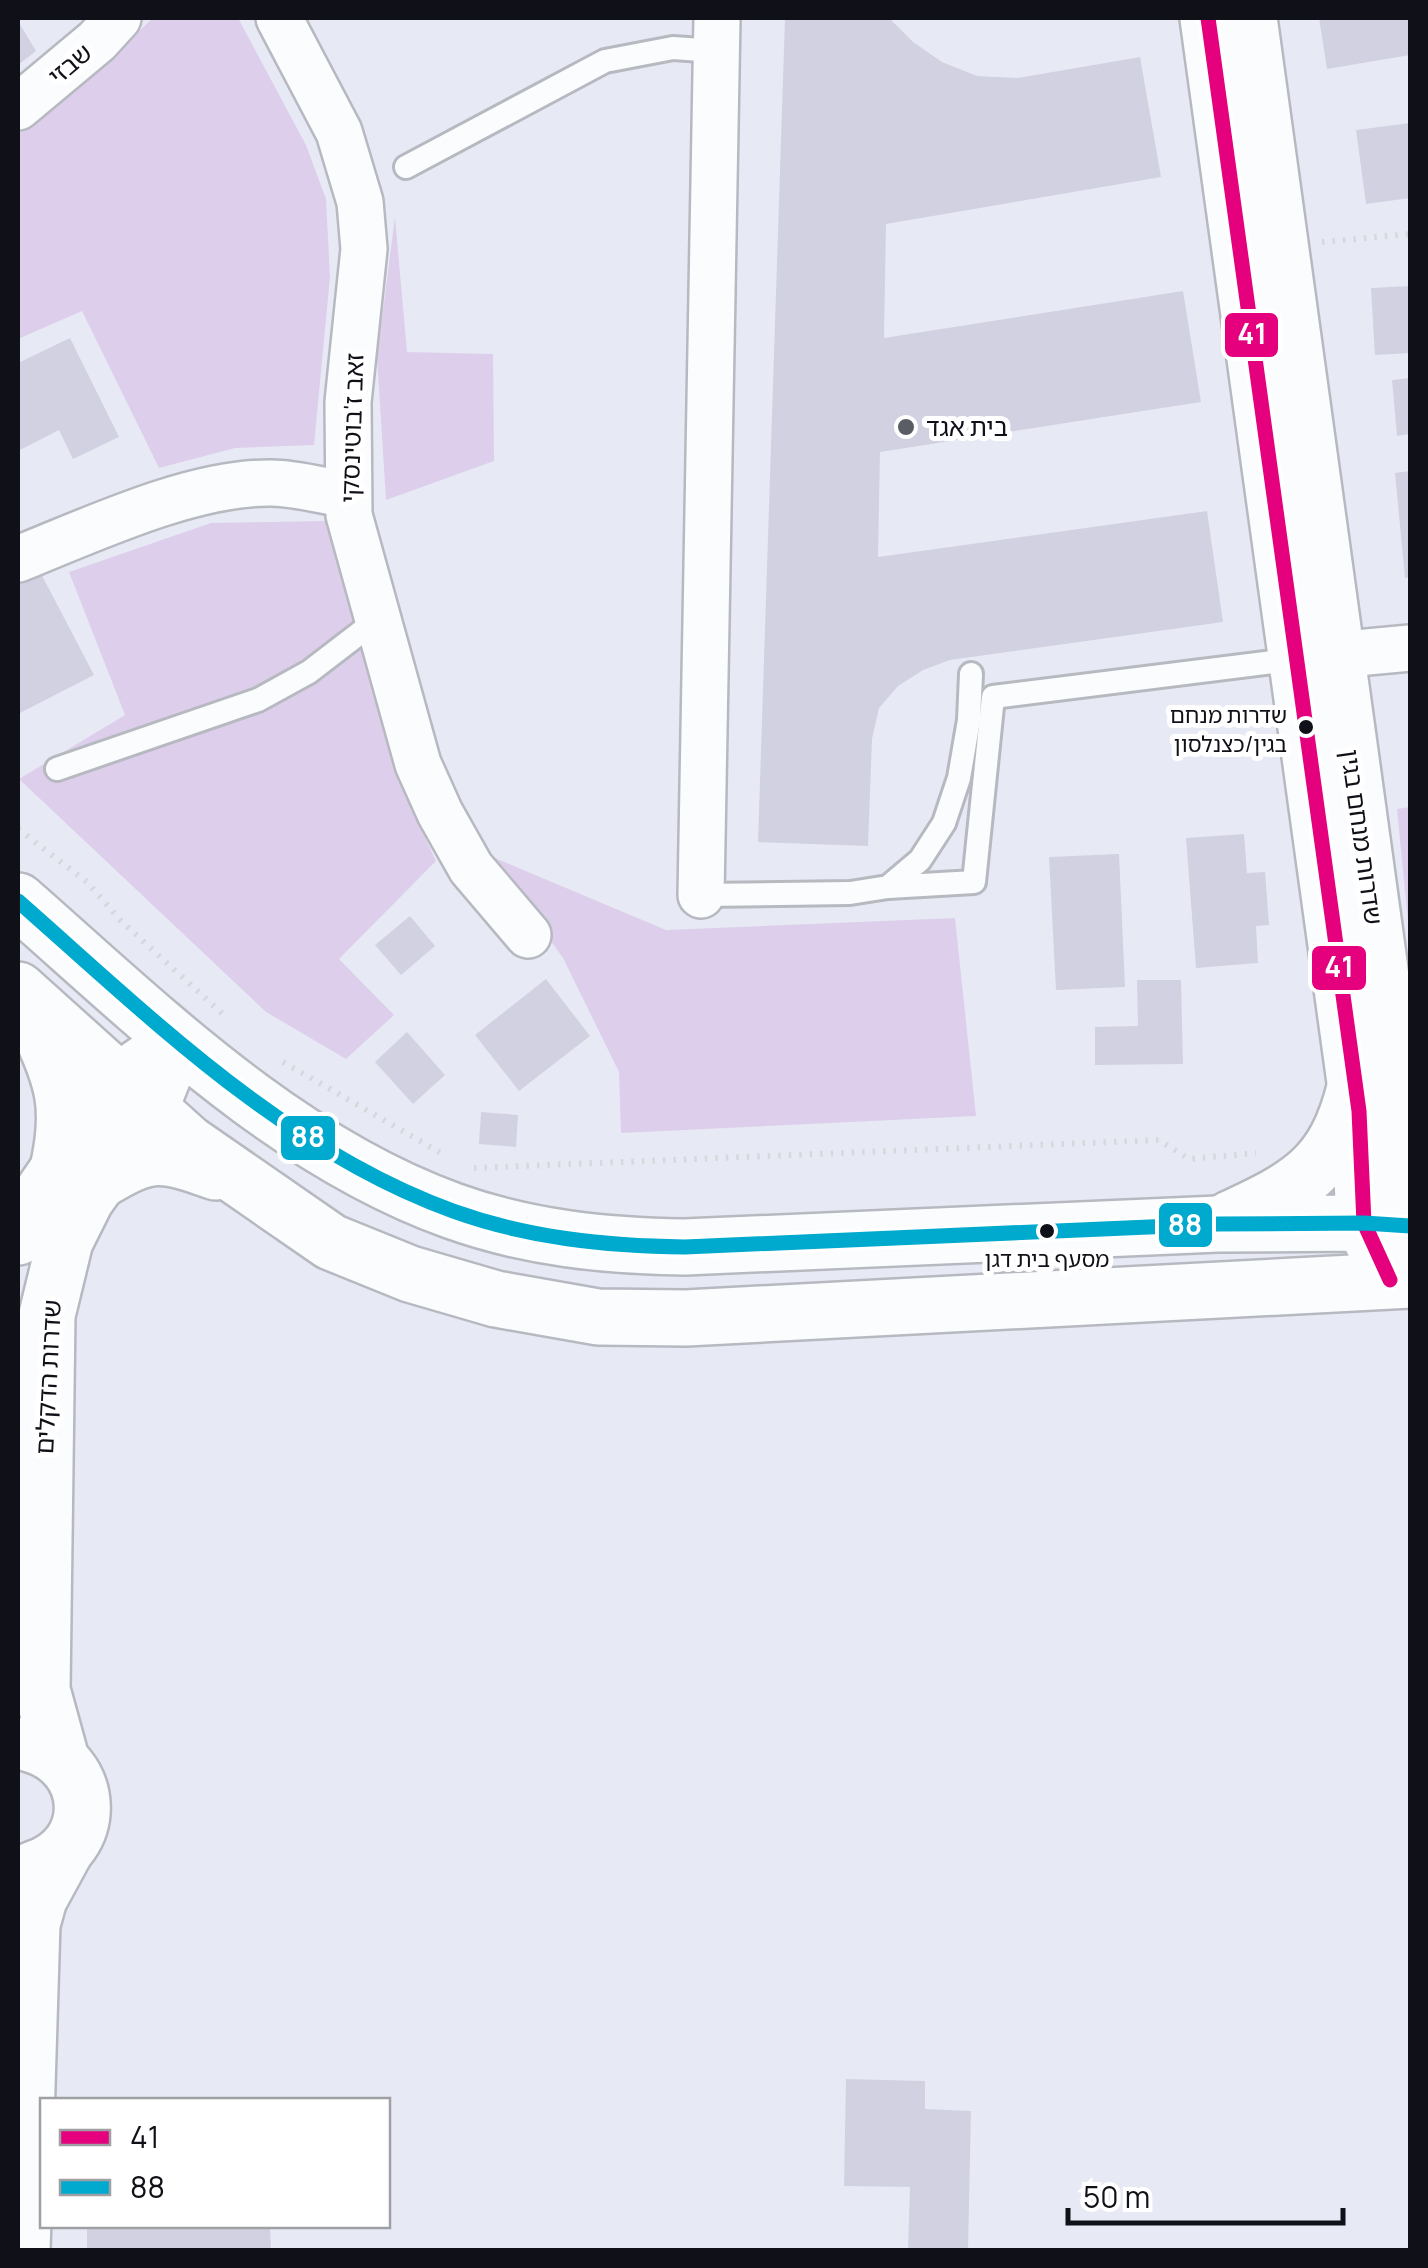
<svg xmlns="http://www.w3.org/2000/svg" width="1428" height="2268" font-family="Manrope,'Noto Sans Hebrew',sans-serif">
<rect width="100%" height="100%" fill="#e7eaf5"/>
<g fill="#ddcfeb">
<path d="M153,18H238L306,145L326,199L330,277L314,445L235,448L159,468L82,311L18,339V132L78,88Z"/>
<path d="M395,217L407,352L493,354L494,461L386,500L377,357Z"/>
<path d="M325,521L406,797L436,861L339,959L394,1015L346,1059L266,1012L19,779L125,715L69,572L211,523Z"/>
<path d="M1410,807V942L1397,809Z"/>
<path d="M490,856L666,930L955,918L976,1116L621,1133L619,1072L563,958Z"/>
</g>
<g fill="#d2d1e2">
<path d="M785,18H889L913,42L942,62L977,76L1018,78L1140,57L1161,177L886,224L884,338L1183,291L1201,402L880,452L878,557L1207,511L1223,622L950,660L923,670L898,686L879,708L872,739L868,846L758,842Z"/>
<path d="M1319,18H1410V55L1327,69Z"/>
<path d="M18,21L36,51L18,65Z"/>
<path d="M1410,123V198L1366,204L1356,130Z"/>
<path d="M1410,286V353L1375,355L1371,288Z"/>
<path d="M70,338L119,437L73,459L59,430L18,451V363Z"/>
<path d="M1410,378V434L1397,436L1392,380Z"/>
<path d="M1410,471V577L1405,578L1395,473Z"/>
<path d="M36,564L94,675L18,714V573Z"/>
<path d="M1244,834L1247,873L1265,872L1269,925L1256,926L1258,963L1196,968L1186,838Z"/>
<path d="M1119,854L1125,987L1056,990L1049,857Z"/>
<path d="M410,916L435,946L401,975L375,945Z"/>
<path d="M546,979L590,1036L519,1091L475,1035Z"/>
<path d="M1137,980H1181L1183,1064L1095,1065V1027L1138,1026Z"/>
<path d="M407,1032L445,1075L413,1104L375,1062Z"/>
<path d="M481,1112L518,1115L516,1147L479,1144Z"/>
<path d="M846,2079L925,2081V2109L971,2111L968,2250H908L910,2187L844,2186Z"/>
<path d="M87,2226H270L271,2250H87Z"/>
</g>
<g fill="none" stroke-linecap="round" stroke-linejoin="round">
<g stroke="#b7b9c1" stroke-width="28">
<g id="service">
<path d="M406,167L605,61L673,48L716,51"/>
<path d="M57,769L258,700L309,672L378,619"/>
<path d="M888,887L974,882L993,697L1297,659"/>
<path d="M701,895L850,893L888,887L920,860L944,823L959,778L969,720L971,674"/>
</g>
</g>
<g stroke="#b7b9c1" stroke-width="50">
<g id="minor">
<path d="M279,18L339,132L360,202L364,249L348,402L349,515L418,764L440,813L471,868L528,935"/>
<path d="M18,107L97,41L118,18"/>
<path d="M18,559C91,530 192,482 271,483C296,483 323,491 348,495"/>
<path d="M1303,658L1410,648"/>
<path d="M701,895L717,18"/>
</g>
</g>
<g stroke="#b7b9c1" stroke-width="60">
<g id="tertiary">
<path d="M1208,18L1359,1111L1364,1223L1390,1280"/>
<path d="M1249,18L1399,1108L1404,1213L1392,1273"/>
<path d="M18,1237L33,1206L119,1081L158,1054"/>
<path d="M30,1744C97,1762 101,1848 34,1869"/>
<path d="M61,1759L42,1690L47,1315L65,1241L86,1199L150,1109L177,1041"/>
<path d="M22,2250L32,1924L39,1899L64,1853"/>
</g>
</g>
<g stroke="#b7b9c1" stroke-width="60">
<g id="primary">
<path d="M18,901C150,1017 284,1150 453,1211C528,1238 606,1246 685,1247L1218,1224L1364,1223L1410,1226"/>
<path d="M18,990L188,1143L331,1242L410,1274L496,1299L598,1317L686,1318L1410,1280"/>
<path d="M32,1011C59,1076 74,1097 58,1169"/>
<path d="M1399,1108L1410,1136"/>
<path d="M98,1182C151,1150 159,1152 216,1172"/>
<path d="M1230,1219C1301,1186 1335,1168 1355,1088"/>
</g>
</g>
<g stroke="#d7d8dc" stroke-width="6" stroke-dasharray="2.5 8" stroke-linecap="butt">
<path d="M1322,242L1410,234"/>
<path d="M18,829L87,882L121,921L226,1017"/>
<path d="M283,1062L441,1153"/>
<path d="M474,1168L1159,1140L1189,1159L1256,1153"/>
</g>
<use href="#service" stroke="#fbfcfe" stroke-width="22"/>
<use href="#minor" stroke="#fbfcfe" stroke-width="45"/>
<use href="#tertiary" stroke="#fbfcfe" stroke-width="55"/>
<use href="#primary" stroke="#fbfcfe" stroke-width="55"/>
<g stroke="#fff" stroke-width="22">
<path id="bus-1" d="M1208,18L1359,1111L1364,1223L1390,1280"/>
</g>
<g stroke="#fff" stroke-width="22">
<path id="bus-2" d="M18,901C150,1017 284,1150 453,1211C528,1238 606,1246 685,1247L1218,1224L1364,1223L1410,1226"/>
</g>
<use href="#bus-1" stroke="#e5007d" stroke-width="15"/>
<use href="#bus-2" stroke="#00a9ce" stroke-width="15"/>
</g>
<circle fill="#5b5d65" stroke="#fff" stroke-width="4" cx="906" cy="427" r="10"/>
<g fill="#101118" stroke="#fff" stroke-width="4">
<circle cx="1306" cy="727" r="9"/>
<circle cx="1047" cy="1231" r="9"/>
</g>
<g text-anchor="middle" stroke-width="10" stroke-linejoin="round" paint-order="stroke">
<g font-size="22" fill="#101118" stroke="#fff" text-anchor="end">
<text x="1287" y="723">שדרות מנחם<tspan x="1287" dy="29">בגין/כצנלסון</tspan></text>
<text x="1047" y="1267" text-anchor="middle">מסעף בית דגן</text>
</g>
<g font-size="25" fill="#101118" stroke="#fff">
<text transform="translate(70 64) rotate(-40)" y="9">שבזי</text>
<text transform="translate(352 428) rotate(-88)" y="9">זאב ז'בוטינסקי</text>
<text transform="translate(1362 837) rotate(82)" y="9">שדרות מנחם בגין</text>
<text transform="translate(48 1377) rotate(-87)" y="9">שדרות הדקלים</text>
</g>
<g font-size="25" fill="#101118" stroke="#fff" text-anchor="start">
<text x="926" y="436">בית אגד</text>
</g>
</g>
<g stroke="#fff" stroke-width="4">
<rect x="1223" y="311" width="57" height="48" rx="10" fill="#e5007d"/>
<rect x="1310" y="944" width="58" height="48" rx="10" fill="#e5007d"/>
<rect x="279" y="1114" width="58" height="48" rx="10" fill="#00a9ce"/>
<rect x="1157" y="1201" width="57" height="48" rx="10" fill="#00a9ce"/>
</g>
<g font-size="28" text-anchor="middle" font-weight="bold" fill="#fff">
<text x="1252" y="344">41</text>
<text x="1339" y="977">41</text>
<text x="308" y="1147">88</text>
<text x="1185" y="1235">88</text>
</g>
<rect width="1428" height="2268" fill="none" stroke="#101118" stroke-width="40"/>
<rect x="40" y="2098" width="350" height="130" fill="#ffffff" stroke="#9fa0a3" stroke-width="2.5"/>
<rect x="60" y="2130" width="50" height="15" fill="#e5007d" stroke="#9fa0a3" stroke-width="2.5"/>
<text x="130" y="2148" font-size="30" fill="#101118">41</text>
<rect x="60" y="2180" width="50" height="15" fill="#00a9ce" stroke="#9fa0a3" stroke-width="2.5"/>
<text x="130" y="2198" font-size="30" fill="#101118">88</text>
<path d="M1068 2208v15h275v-15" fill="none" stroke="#101118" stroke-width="5"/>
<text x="1083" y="2208" font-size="30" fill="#101118" stroke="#ffffff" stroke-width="8" paint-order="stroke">50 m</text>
</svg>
